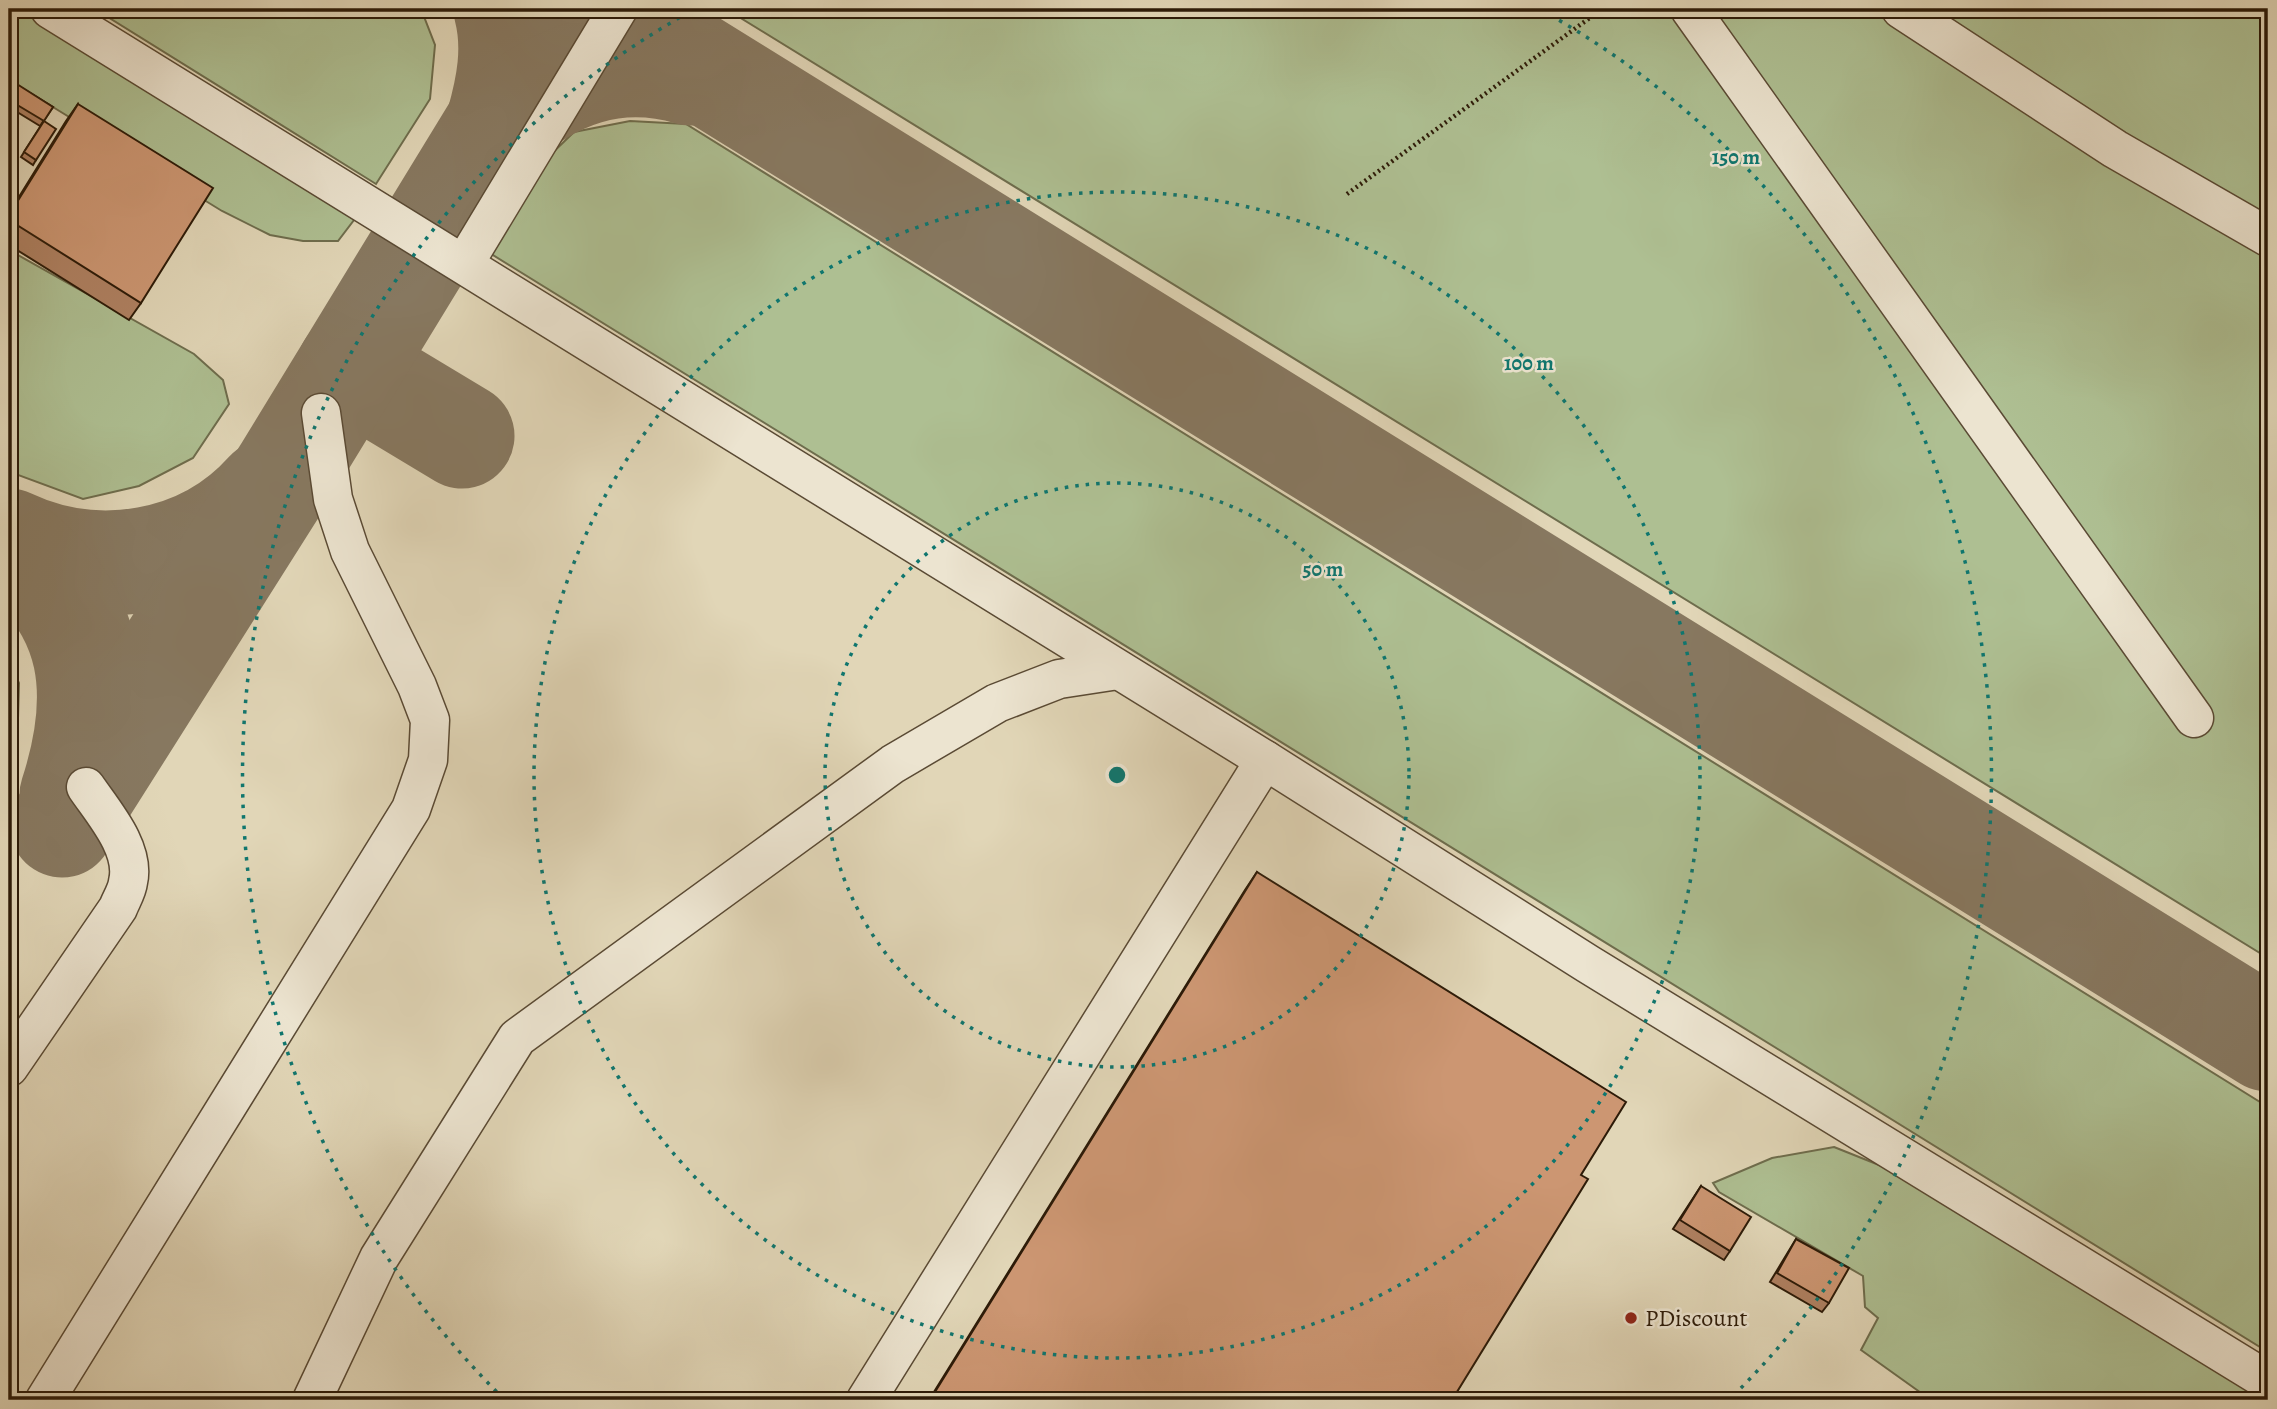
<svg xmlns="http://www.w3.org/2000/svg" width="2277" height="1409" font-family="Alegreya,serif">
<rect width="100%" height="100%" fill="#e1d6b7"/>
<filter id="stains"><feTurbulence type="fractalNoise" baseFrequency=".00286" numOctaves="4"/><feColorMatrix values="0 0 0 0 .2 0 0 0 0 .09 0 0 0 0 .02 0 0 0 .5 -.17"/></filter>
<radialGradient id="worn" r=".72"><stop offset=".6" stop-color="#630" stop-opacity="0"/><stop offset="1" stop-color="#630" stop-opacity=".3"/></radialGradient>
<g fill="#aebf92" stroke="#6e6d4d" stroke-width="2">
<path d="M9,9H24L357,216L338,241H303L270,235L222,211L9,80Z"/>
<path d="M95,9H421L435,45L430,99L376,184Z"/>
<path d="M726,9H2268V958Z"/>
<path d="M630,121L686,124L2268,1107V1352L488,252L543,162L574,132Z"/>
<path d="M9,250L194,354L223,380L229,404L193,458L139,486L83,499L18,475L9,467Z"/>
<path d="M9,662L19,683L17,753L9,766Z"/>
<path d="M1834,1147L1909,1177L2268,1400H1931L1861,1350L1878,1318L1865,1307L1863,1276L1719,1192L1713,1183L1772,1158Z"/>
</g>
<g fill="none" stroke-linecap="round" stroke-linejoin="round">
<g stroke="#877860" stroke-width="105">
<path d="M605,9L2268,1039"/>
<path d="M498,124C509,86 516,48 506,9"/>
<path d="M349,368L462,436"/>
<path d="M9,541C96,582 203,565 268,492"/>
<path d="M9,545C97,611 104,696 72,795"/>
<path d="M62,825L286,471L498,124C553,75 616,51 690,73"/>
</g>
<g stroke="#5a4a34" stroke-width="41">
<g id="minor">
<path d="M50,9L1265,760L1588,964L2268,1381"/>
<path d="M1690,9L2194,718"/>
<path d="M1901,9L2115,149L2268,237"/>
<path d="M464,264L618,9"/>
<path d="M9,1067L118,908C121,900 127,891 128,882C136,849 103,812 86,787"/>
<path d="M45,1400L411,809L428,760L430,720L417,686L350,551L333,499L321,413"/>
<path d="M312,1400L379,1258L517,1038L893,764L997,703L1059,679L1118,670"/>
<path d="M866,1400L1265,760"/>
</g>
</g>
<path stroke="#2d1b08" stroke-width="4.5" stroke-dasharray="2 3.5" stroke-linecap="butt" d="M1347,194L1602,9"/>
<use href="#minor" stroke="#ece4d0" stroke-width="38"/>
</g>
<g fill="#af8162" stroke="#2d1b08" stroke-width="2">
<path d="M9,80L53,107L40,126L9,107Z"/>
<path d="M78,104L141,303L129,320L9,245V213L66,121Z"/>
<path d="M44,121L36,160L33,165L21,157Z"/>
<path d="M1257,872L1581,1175L1452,1400H929L1245,890Z"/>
<path d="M1701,1186L1730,1251L1724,1260L1673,1229Z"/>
<path d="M1796,1239L1829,1303L1822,1312L1770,1282Z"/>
</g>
<g fill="#cc9672" stroke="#2d1b08" stroke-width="2">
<path d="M9,79L53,107L44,121L9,100Z"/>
<path d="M78,104L213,188L141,303L9,220V215Z"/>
<path d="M44,121L56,129L36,160L24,152Z"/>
<path d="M1257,872L1626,1102L1581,1175L1588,1179L1452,1400H930Z"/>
<path d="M1701,1186L1751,1217L1730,1251L1680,1220Z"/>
<path d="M1796,1239L1849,1268L1829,1303L1777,1273Z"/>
</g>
<g fill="none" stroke="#0f766e" stroke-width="3.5" stroke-dasharray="3.5 7">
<circle cx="1117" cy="775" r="292"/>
<circle cx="1117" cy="775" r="583"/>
<path d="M504 1399A875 875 0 0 1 693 10M1541 10A875 875 0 0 1 1730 1399"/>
</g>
<circle fill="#8f2418" stroke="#ece4d0" stroke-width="2.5" cx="1631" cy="1318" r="7"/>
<g text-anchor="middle" stroke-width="5" stroke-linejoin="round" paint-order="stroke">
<g font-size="24" fill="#2d1b08" stroke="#ece4d0" text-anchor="start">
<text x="1645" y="1326">PDiscount</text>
</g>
</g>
<circle cx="1117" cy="775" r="10" fill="#0f766e" stroke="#ece4d0" stroke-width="3.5"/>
<g font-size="21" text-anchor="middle" font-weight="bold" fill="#0f766e" stroke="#ece4d0" stroke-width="5" stroke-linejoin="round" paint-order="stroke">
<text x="1736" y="164">150 m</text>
<text x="1529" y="370">100 m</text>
<text x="1323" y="576">50 m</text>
</g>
<rect width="2277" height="1409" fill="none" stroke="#e1d6b7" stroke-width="35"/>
<rect x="10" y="10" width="2256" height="1388" fill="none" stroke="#2d1b08" stroke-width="3.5"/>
<rect x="18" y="18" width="2242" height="1374" fill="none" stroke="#2d1b08" stroke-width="2"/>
<rect width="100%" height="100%" filter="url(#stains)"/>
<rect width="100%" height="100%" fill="url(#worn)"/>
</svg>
